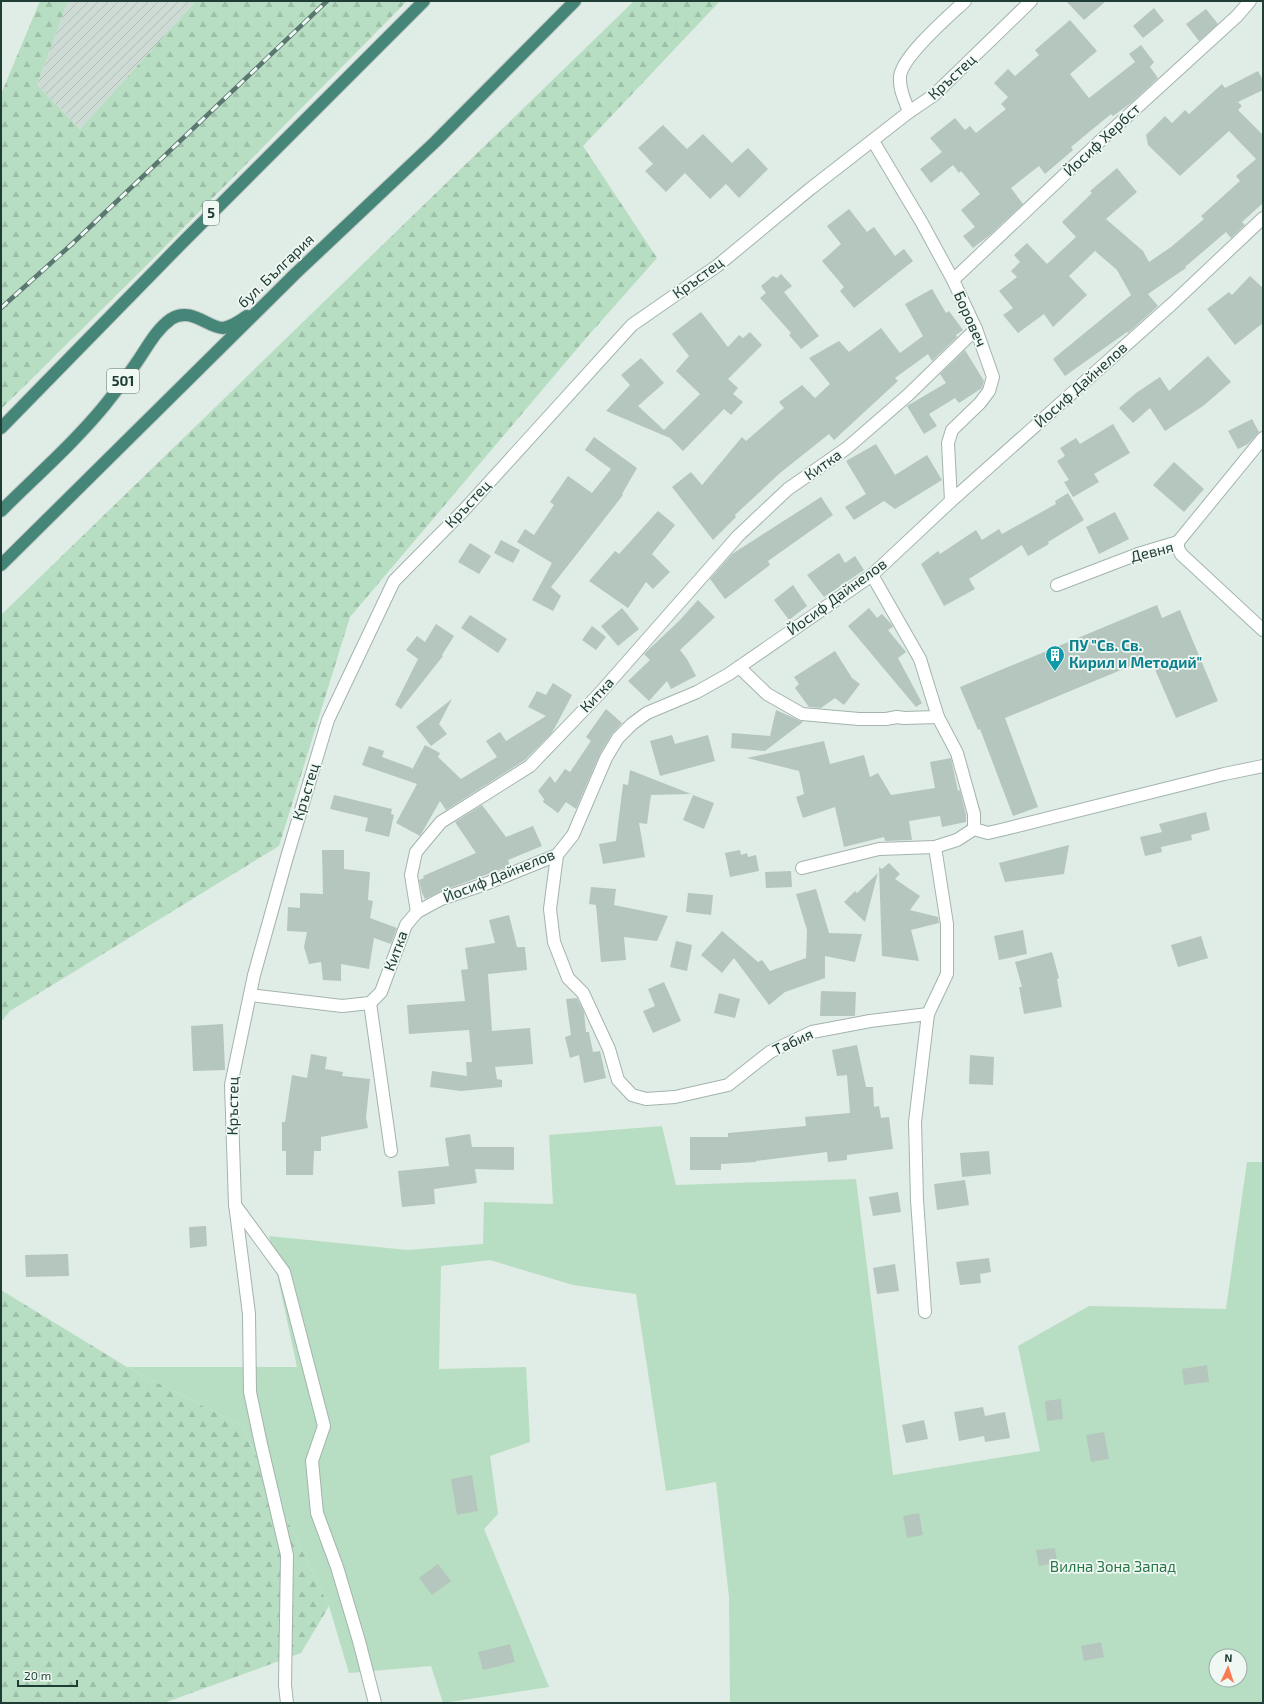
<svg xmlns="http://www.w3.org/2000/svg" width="1264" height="1704" font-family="'Exo 2',sans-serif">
<defs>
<pattern id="industrial-furrows" width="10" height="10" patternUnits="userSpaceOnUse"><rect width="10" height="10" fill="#cedbd5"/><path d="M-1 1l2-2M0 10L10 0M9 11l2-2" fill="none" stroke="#b1bdb7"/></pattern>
<pattern id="forest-firs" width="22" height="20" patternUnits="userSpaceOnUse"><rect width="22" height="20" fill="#b7dec2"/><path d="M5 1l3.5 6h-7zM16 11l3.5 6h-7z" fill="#9dbfa7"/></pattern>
</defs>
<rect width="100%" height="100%" fill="#e0ece6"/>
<path fill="url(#industrial-furrows)" d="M68,1H196L80,129L37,85Z"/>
<g fill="url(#forest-firs)">
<path d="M40,1H68L37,85L80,129L196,1H407L146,266L1,409V94Z"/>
<path d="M634,1H720L583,146L657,258L587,337L350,617L279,846L10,1011L1,1022V615Z"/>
<path d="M1,1290L127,1367L242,1426L329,1606L301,1653L164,1703H1Z"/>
</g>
<path fill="#b7dec2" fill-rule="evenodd" d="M662,1126L676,1185L856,1179L893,1475L1040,1451L1018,1346L1089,1306L1226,1309L1247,1162H1263V1703H730L729,1597L716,1482L666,1491L636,1294L573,1285L490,1260L441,1266L439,1369L526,1367L530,1442L490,1456L498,1514L484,1529L549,1687L443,1703L431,1666L349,1673L329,1606L242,1426L127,1367H297L269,1236L407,1250L483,1244L484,1202L553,1204L549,1135ZM1216,1656H1240V1680H1216Z"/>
<g fill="#b5c6bf">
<path d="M1066,1H1106L1084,20Z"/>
<path d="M1154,8L1164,21L1143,38L1133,26Z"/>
<path d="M1206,9L1218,24L1199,41L1186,24Z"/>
<path d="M1070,20L1097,51L1070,74L1089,98L1135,62L1129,54L1141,45L1154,62L1150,67L1158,78L1131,103L1113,116L1111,114L1071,147L1073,150L1045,174L1039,166L1011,188L1023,204L990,235L973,248L963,236L975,227L961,210L980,194L961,171L959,173L953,165L931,183L920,169L942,152L930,138L955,118L965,130L970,126L976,133L1006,109L1001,104L1008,97L994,83L1008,69L1015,76L1039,55L1035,50Z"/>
<path d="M1258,71L1263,80V90L1238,102L1242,106L1238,110L1263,135V203L1242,222L1245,225L1231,238L1226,232L1185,267L1186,268L1148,294L1158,306L1128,333L1127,332L1065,376L1053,359L1131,295L1117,270L1095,251L1069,276L1087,295L1053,327L1044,314L1018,333L1003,315L1013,308L999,291L1017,277L1011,271L1020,262L1014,255L1027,243L1047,264L1076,237L1062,222L1092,193L1090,191L1117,168L1137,192L1106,219L1143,251L1149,262L1171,247L1204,219L1201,216L1240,181L1236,176L1256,159L1229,131L1180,176L1148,145L1146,135L1165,116L1172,123L1185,110L1189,114L1222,84L1225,88Z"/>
<path d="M663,125L687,149L703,134L732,163L748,148L768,169L739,198L726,184L710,199L685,173L666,192L645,171L653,164L638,148Z"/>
<path d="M849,209L867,232L874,227L895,256L904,249L913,261L854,308L840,291L844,287L822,261L841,244L827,226Z"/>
<path d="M781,274L792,286L784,292L819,336L801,349L789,335L791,333L760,298L766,293L761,286L773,276L777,278Z"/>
<path d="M1250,276L1263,288V323L1235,345L1207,309L1229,292L1232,295Z"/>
<path d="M932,289L946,313L949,311L963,330L956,335L957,337L932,361L928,354L895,378L898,381L834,440L829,434L780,473L735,515L736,517L713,540L672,487L691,472L702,485L742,437L746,441L784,408L779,402L802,385L815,398L830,384L809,358L839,341L849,352L881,328L900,353L923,336L905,304Z"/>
<path d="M701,312L728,347L739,335L743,338L750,332L762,345L728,379L738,388L733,394L743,402L731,415L724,409L683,451L670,438L606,411L630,385L621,375L641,358L664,383L638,406L664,430L700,394L676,371L689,356L672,334Z"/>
<path d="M965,350L984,381L982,388L959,403L955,398L929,414L937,426L924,434L907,406L946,383L940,374Z"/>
<path d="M1208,356L1231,382L1203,406L1165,431L1150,408L1133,423L1119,408L1136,393L1160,377L1169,391Z"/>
<path d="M1252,419L1259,432L1248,444L1238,449L1228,431Z"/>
<path d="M1113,424L1130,453L1094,474L1099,482L1073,497L1064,482L1069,480L1057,461L1065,456L1060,448L1076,438L1080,444Z"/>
<path d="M594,437L637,468L622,494L623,495L551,587L561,596L553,611L532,600L552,563L517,542L525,529L534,535L554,505L550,502L568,476L592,493L611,469L585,450Z"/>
<path d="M876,444L895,475L927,455L942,480L895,509L884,501L854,520L845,507L866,494L846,461Z"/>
<path d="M1174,462L1204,489L1184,512L1153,485Z"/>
<path d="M1068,493L1084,520L1048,542L1049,544L1028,556L1022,545L969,579L975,589L944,606L921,564L938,551L940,554L976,530L982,540L999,529L1002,534L1056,504L1055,501Z"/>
<path d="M821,497L833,515L768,561L770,565L725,599L710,579L732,554Z"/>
<path d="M658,511L675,525L652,554L670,572L653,589L646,582L628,608L589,581L615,551L619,554Z"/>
<path d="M1115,512L1129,539L1099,554L1086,527Z"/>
<path d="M501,540L520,550L513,563L494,553Z"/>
<path d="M470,543L491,556L479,574L458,562Z"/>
<path d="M839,553L845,563L855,556L864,570L824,597L807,575Z"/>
<path d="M793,585L807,606L789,620L774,600Z"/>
<path d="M698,600L715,617L680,650L687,659L696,676L671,689L667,681L649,701L628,681L650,660L644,654L679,621Z"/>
<path d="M1157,605L1162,618L1180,610L1218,701L1176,718L1150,658L1005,718L1038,807L1013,816L980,729L978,730L960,687Z"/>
<path d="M622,608L639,629L618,646L601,626Z"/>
<path d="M869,608L877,618L882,614L892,625L893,627L888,630L906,652L898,658L922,703L916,707L848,626Z"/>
<path d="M470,615L507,639L498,653L461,628Z"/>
<path d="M436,624L454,636L442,655L443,656L401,709L395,705L418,659L406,650L417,636L425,642Z"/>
<path d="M592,626L606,637L596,650L582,640Z"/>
<path d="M835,651L852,678L860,684L844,705L835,698L821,708L809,707L795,688L799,684L794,677Z"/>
<path d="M553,683L572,695L552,733L525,760L446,810L440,801L420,836L396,823L417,784L362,765L369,746L384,751L382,757L412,768V770L425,745L440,753L438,757L461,779L497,757L486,741L500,732L506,741L546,716L528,707L537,691L546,695Z"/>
<path d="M452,699L439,724L447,734L431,746L416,727Z"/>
<path d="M606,709L622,723L612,734L600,754L576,809L566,802L558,813L543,802L544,799L538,791L550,776L555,783L565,769L570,772L591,741L586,737Z"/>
<path d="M776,710L803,722L765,751L731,748L732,733L770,736Z"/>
<path d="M672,735L675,744L708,735L715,761L660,776L650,741Z"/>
<path d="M824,741L830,764L864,755L870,777L878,773L891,795L935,788L930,762L951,758L958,791L960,790L966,815V822L942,827L940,816L909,821L912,840L885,841L884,837L844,847L835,807L803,818L796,797L804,794L799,771L747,758Z"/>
<path d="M630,770L691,794L651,795L647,824L639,823L645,857L603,864L599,844L616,841L623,784L628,785Z"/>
<path d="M334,795L392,809L391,814L394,815L389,837L365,831L368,818L330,809Z"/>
<path d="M693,795L714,803L704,829L683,820Z"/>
<path d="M482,805L506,837L533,826L542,846L508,860L510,866L439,892L425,899L422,893L419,880L424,878L423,876L476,853L455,822Z"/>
<path d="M1206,812L1210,830L1191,835L1192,840L1161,847L1162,852L1145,856L1140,837L1162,832L1159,824Z"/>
<path d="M1069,845L1064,874L1005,882L999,863Z"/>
<path d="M322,850H344V869L370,872L368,900L373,901L370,918L397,928L391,944L374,938L369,969L341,964V981L323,980L321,962L309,964L304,947L307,932L287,931L288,907L300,908V893L323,894Z"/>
<path d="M740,850L741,855L747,853L748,857L756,855L759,871L730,877L725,853Z"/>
<path d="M889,863L900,874L895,879L920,896L910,910L938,917L939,923L911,930L919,961L882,956L879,867L882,869Z"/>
<path d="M791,871L792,887L766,888L765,872Z"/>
<path d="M878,873L865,922L844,902L855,891L857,893Z"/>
<path d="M591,887L616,889L614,905L668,916L657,941L624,937L626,960L601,962L596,905L589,904Z"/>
<path d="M816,889L829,933L862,934L855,962L825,956V978L785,992L769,1005L734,958L722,973L701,955L722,931L758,962L762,960L770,971L806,958L807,930L796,894Z"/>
<path d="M688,893L713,895L711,915L686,912Z"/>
<path d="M509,915L517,947H525L527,970L488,974L492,1031L530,1028L533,1064L495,1067L497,1079L502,1080V1087L461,1091L430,1087L432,1071L467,1076L466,1062H472L469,1030L409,1034L407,1005L465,1001L461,970L468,969L465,948L495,943L489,920Z"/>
<path d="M1023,930L1027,954L999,960L994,936Z"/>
<path d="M1201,936L1208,958L1178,967L1171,945Z"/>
<path d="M676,941L692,945L687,971L670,967Z"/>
<path d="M1052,952L1059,978L1057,979L1062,1007L1024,1014L1019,987H1022L1015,962Z"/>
<path d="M664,982L681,1021L653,1033L643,1011L655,1006L648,989Z"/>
<path d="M821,991L856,992L855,1016H820Z"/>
<path d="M719,993L740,999L735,1018L714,1013Z"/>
<path d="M577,998L584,1012L586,1032H589L593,1052L600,1051L606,1078L584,1083L579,1055L570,1058L565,1037L571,1035L566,999Z"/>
<path d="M223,1024L225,1070L193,1071L191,1026Z"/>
<path d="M857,1045L866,1087H873L874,1107L879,1106L881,1118L889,1117L893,1149L847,1155V1160L828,1162L827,1152L756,1161V1162L721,1164V1170H690V1137H728V1133L806,1126L805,1117L850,1113L847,1075L837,1076L832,1050Z"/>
<path d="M311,1054L327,1057L325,1069L343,1072L342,1076L370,1079L366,1118L368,1128L321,1137V1151H314L313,1175H286V1151H282V1122H285L292,1075L307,1078Z"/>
<path d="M970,1055L994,1057L993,1085L969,1084Z"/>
<path d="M470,1134L472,1147H514V1170L475,1169L477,1183L434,1189L435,1204L402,1207L398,1171L449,1166L445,1138Z"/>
<path d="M989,1151L991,1174L962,1177L960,1153Z"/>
<path d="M965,1180L969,1205L937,1210L934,1184Z"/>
<path d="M898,1192L901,1212L873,1216L869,1197Z"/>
<path d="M206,1226L207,1246L190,1248L189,1227Z"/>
<path d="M68,1254L69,1276L26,1277L25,1255Z"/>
<path d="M989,1258L991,1272L980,1274L981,1283L960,1285L956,1262Z"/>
<path d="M895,1264L899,1291L877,1294L873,1268Z"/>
<path d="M1207,1365L1209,1382L1184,1385L1182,1369Z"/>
<path d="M1061,1399L1063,1419L1047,1421L1045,1401Z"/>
<path d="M983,1407L985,1416L1005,1412L1010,1438L985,1442L984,1436L959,1441L954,1412Z"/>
<path d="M924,1420L928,1439L906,1443L902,1425Z"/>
<path d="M1104,1432L1109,1459L1091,1462L1086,1435Z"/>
<path d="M472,1475L478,1511L457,1515L451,1479Z"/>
<path d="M919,1513L923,1535L907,1538L903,1516Z"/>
<path d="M1055,1548L1057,1563L1039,1566L1036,1550Z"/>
<path d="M438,1564L451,1581L432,1595L419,1578Z"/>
<path d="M1101,1642L1104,1657L1084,1661L1081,1646Z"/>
<path d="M510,1644L515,1662L483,1670L478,1652Z"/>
</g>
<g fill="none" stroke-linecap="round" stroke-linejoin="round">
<g stroke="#a3b4ad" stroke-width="14">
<g id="minor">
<path d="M909,112C905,100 899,90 900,77C901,57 949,16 965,1"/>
<path d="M873,141L922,223L953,280L976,329L993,377L989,391L980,403L952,430L948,443L951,501"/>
<path d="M953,280L1099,142L1237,16L1250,1"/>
<path d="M1178,542L1263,438"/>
<path d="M872,575L920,659L938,717L957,753L974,814V829L957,840L935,847L947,924V974L928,1014"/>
<path d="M1057,585L1138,554L1178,542V548L1181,554L1263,630"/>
<path d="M739,667L767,694L802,714L859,719H886L897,717L904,718L938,717"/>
<path d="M557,855L550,909L554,942L568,978L583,993L609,1049L618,1080L632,1095L646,1099L675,1097L728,1085L770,1052L812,1032L870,1021L928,1014L915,1122L917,1200L925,1312"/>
<path d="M802,868L879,849L935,847"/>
<path d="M417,912L441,899L488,883L557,855L573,835L606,758L618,738L632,724L647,713L697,692L729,674L872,575L951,501L1173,303L1263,218"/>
<path d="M250,995L342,1006L370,1003L381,992L406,925L417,912L411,875L416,852L441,822L530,766L599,694L738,536L788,489L847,448L908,395L976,329"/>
<path d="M370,1003L391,1151"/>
<path d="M235,1205L284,1272L324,1426L312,1461L317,1513L337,1567L359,1641L375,1703"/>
<path d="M287,1703L285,1685L287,1555L261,1444L250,1392L249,1314L235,1204L231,1085L254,975L287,857L328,720L394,581L464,510L632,325L717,266L810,189L909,112L934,95L1031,1"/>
</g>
</g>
<g stroke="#a3b4ad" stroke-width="14">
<path id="tertiary" d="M974,829L988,833L1005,829L1224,774L1263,766"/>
</g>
<g stroke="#c1c9c6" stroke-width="14">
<g id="trunk">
<path d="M1,428L184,241L424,1"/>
<path d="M1,511C36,476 74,443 105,405C117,390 129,374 139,359C149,344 157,329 171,319C191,306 208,328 223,328C231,327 240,321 247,316"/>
<path d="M1,565L296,273L435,142L575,1"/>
</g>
</g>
<use href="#minor" stroke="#fff" stroke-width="12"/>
<use href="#tertiary" stroke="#fff" stroke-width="12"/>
<use href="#trunk" stroke="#468678" stroke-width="12"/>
<g stroke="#5a7870" stroke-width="4.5">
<path id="rail" d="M1,308L72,244L327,1"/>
</g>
<use href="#rail" stroke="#f0f8f4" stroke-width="3" stroke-dasharray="9" stroke-linecap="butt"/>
</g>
<defs>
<g id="building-pin" transform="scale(1)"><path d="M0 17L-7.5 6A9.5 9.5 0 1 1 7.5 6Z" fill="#0f9aa8" stroke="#f0f8f4"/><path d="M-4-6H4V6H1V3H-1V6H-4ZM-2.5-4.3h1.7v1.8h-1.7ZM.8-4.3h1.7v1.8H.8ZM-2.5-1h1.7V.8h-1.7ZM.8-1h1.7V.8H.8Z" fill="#fff"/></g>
</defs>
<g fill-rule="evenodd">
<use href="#building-pin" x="1055" y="655"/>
</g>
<g text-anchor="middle" stroke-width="3.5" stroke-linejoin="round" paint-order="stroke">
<g fill="#f0f8f4" stroke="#5e756e" stroke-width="1">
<rect x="203" y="201" width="16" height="24" rx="3"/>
<rect x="107" y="369" width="32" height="24" rx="3"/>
</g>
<g font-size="14" font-weight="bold" fill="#203d35">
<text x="211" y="218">5</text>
<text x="123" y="386">501</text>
</g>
<g font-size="15" fill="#203d35" stroke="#f0f8f4">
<text transform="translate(952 77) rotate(-43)" y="5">Кръстец</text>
<text transform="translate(1102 140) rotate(-43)" y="5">Йосиф Хербст</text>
<text transform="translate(276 271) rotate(-44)" y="5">бул. България</text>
<text transform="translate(698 278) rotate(-36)" y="5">Кръстец</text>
<text transform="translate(970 319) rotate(66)" y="5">Боровеч</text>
<text transform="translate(1081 385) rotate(-42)" y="5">Йосиф Дайнелов</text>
<text transform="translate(823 465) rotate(-35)" y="5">Китка</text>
<text transform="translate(468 504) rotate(-47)" y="5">Кръстец</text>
<text transform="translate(1152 552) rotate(-14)" y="5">Девня</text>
<text transform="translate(837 597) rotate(-36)" y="5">Йосиф Дайнелов</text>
<text transform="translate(597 695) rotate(-47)" y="5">Китка</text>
<text transform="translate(306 792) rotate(-73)" y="5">Кръстец</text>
<text transform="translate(499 876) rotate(-22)" y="5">Йосиф Дайнелов</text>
<text transform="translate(396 951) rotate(-70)" y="5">Китка</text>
<text transform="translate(793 1042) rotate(-25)" y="5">Табия</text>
<text transform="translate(233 1106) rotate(-89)" y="5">Кръстец</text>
</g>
<g font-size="15" font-weight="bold" fill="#0d838f" stroke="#f0f8f4" text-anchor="start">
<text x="1069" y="651">ПУ "Св. Св.<tspan x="1069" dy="17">Кирил и Методий"</tspan></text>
</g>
<g font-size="15" fill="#287546" stroke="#f0f8f4">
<text x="1113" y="1572">Вилна Зона Запад</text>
</g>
</g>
<rect width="1264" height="1704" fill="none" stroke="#203d35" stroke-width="4"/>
<g transform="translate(1228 1668) rotate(3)"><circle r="19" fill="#f0f8f4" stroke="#9dada8"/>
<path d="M0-3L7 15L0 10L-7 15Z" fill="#f87b51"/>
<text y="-6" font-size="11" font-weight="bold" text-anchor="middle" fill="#203d35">N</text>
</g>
<path d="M18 1680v6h59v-6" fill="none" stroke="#203d35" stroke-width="2"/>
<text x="24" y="1680" font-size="12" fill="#203d35" stroke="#f0f8f4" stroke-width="3" paint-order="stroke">20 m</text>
</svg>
